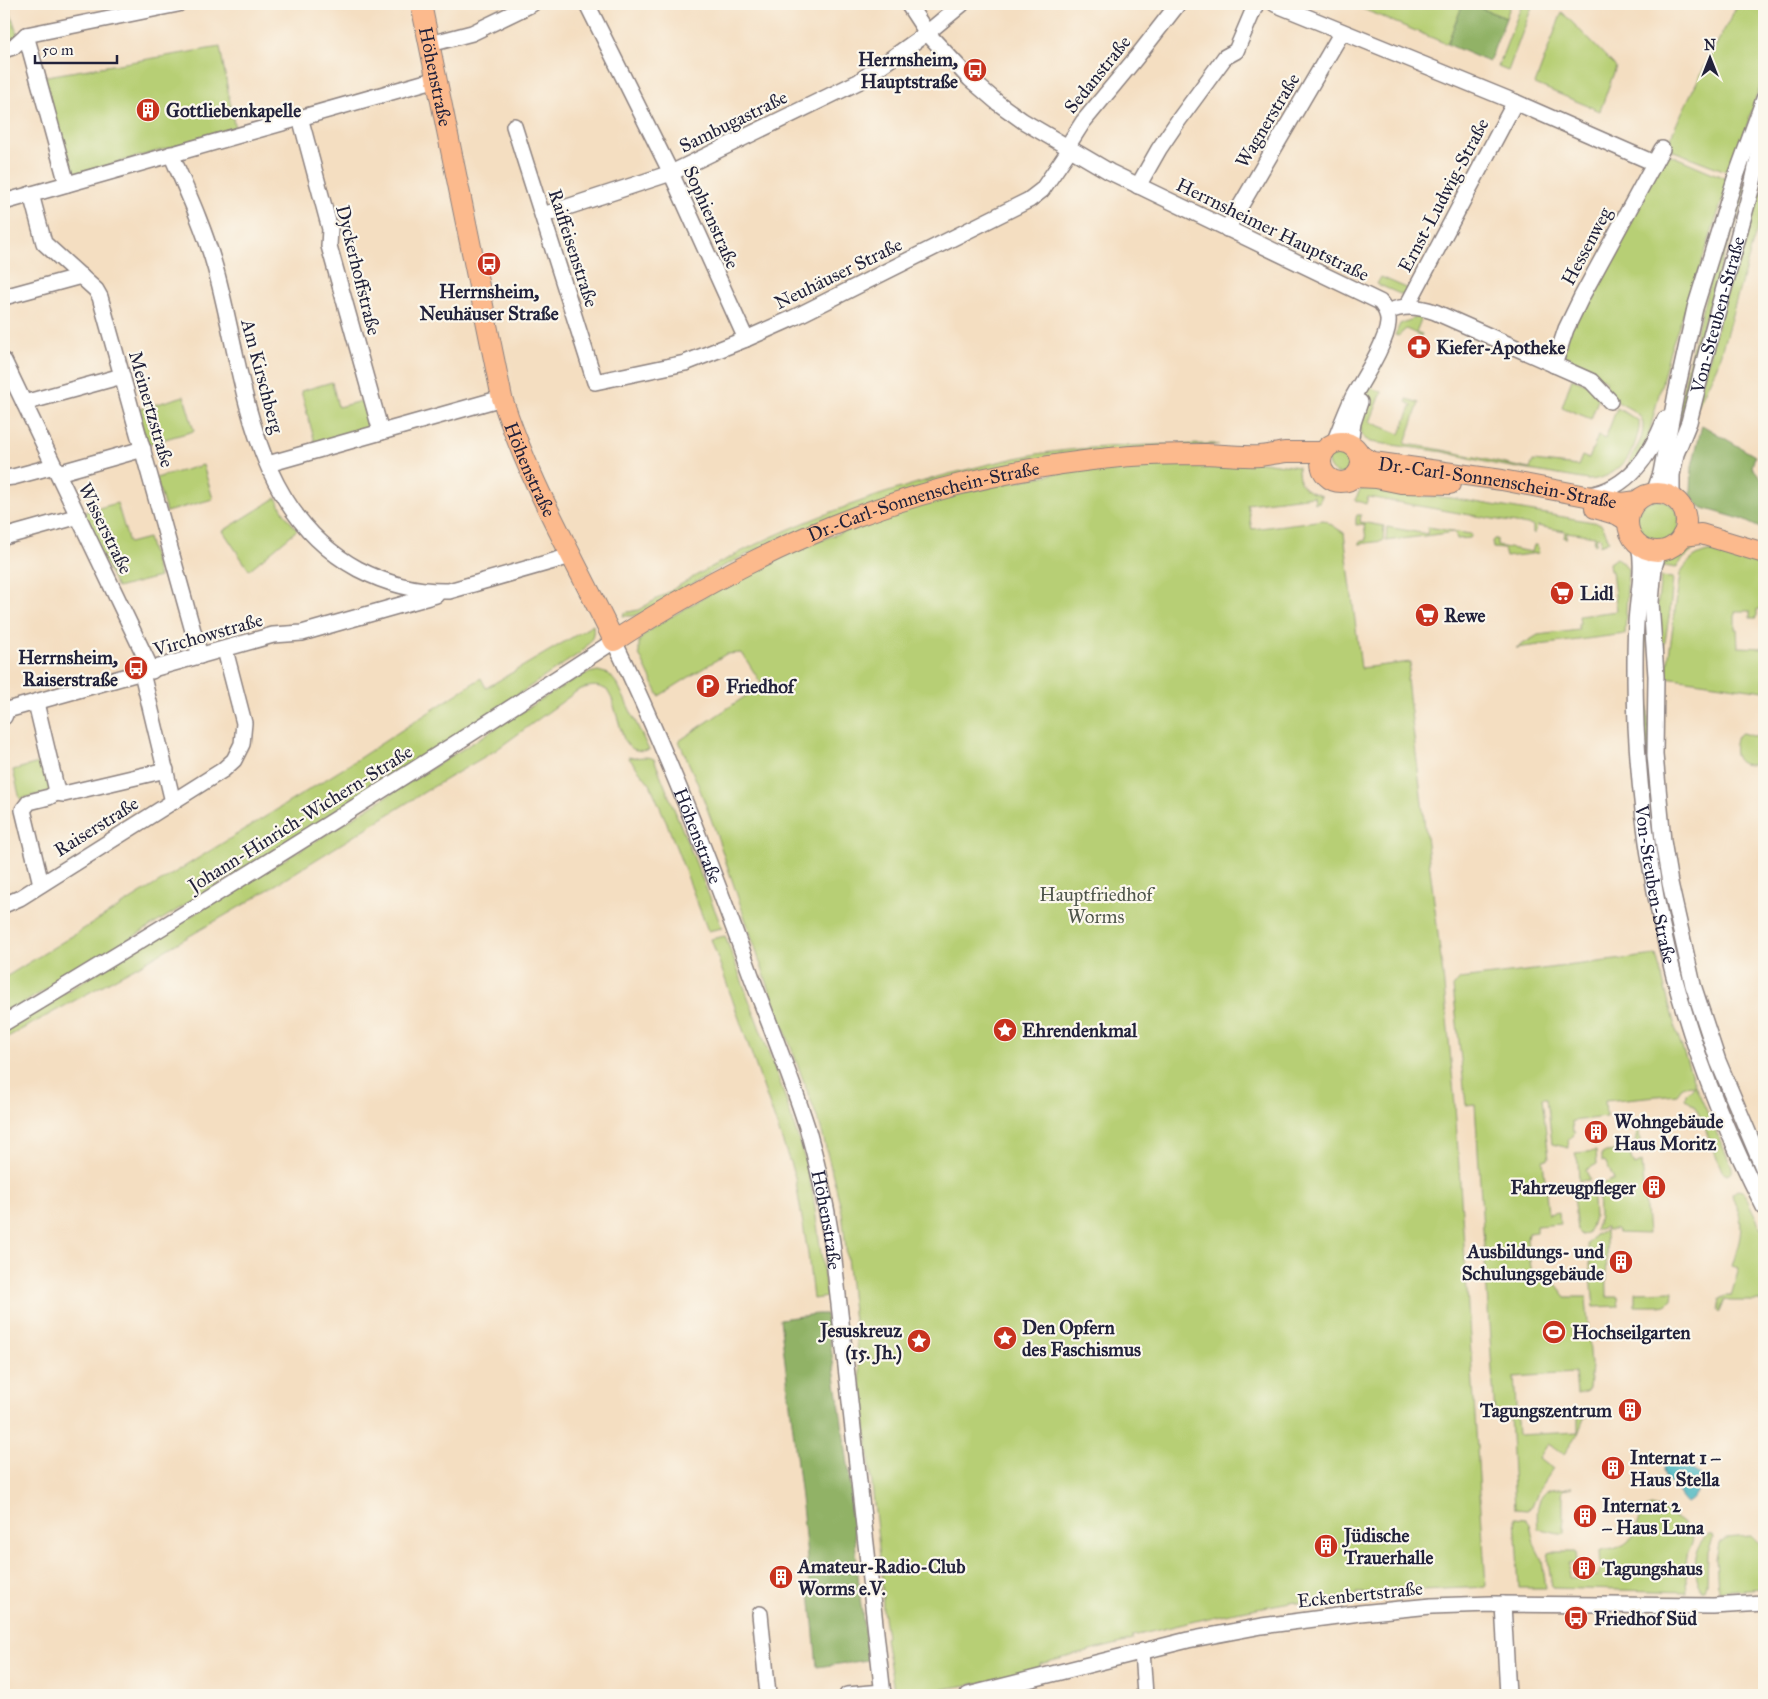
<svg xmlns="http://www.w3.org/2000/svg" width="1768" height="1699" font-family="'IM FELL Great Primer',serif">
<rect width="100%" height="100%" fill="#fbf7ec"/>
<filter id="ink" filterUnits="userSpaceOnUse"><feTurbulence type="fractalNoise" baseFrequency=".02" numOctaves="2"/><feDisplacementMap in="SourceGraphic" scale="10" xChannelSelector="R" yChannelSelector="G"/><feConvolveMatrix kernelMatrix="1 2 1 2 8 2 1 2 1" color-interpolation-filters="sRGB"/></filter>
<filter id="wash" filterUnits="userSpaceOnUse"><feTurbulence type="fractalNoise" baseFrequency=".0096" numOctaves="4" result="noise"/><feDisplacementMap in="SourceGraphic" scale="20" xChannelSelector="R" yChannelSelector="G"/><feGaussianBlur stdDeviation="1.12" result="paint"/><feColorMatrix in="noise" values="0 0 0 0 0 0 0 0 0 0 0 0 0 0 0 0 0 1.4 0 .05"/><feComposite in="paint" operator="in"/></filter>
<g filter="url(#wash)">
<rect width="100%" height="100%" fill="#f4dec1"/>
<g fill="#b7cf74" stroke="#6c7858">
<path d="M4,4H8L18,37L4,46Z"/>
<path d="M1360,4H1463L1447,44L1358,7Z"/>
<path d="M1469,4H1511L1506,18Z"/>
<path d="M1522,4H1533L1508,71L1498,67Z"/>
<path d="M1738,4H1764V74L1731,173L1666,148C1687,98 1713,51 1738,4Z"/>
<path d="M1562,12L1616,67L1600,111L1535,84Z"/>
<path d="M220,47L235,129L74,175L66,170L41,77Z"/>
<path d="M1664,152L1729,180L1694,286L1670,350L1649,434L1642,452L1627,469C1630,454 1644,443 1643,425C1643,405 1604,408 1606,380L1563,363L1569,329Z"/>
<path d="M1739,184L1747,188L1734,230L1723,257L1699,338L1669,470C1682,372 1710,278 1739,184Z"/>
<path d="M1754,191L1764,194V205L1717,366L1693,416Z"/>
<path d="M1381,277L1411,290L1407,297L1377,284Z"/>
<path d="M1420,316L1422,317L1416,332L1422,334L1421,336L1406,329L1398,336L1395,335L1400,324Z"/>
<path d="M1383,355L1386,356L1371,388L1382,392L1370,422L1400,434L1412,405L1406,402L1407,399L1419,403L1405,444C1447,449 1488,461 1530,469L1533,461L1578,466L1582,456L1589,459L1598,436L1605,439L1617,408L1639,421C1640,428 1638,434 1636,440C1629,463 1612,479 1588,480L1494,464L1444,452L1370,442L1363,437C1353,414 1374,376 1383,355Z"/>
<path d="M1572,378L1595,387L1593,394L1599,397L1591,419L1562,407Z"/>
<path d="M332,382L338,407L365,400L371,425L368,431L316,446L301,391Z"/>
<path d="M184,396L194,431L147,444L137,410Z"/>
<path d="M1214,444L1219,445L1123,451L780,538L718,569L642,613L633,616H623L624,613L638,610C668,593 696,574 727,559C797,522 872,495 949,474C978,467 1007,459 1037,454C1095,445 1155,445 1214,444Z"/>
<circle cx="1341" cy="461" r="13"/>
<path d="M1263,462L1298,467C1298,487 1304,490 1322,496L1319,502L1315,503L1314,496L1247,504L1252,529L1324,520L1344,533L1361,668L1411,662L1407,680L1443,975L1455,1105L1486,1587L1357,1593V1598L1297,1603L1296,1601L1225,1614L1142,1634L1132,1636L1133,1640L1040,1664V1668L980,1683L907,1695H895L885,1638L887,1637L883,1610L882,1575L842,1212L821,1128L765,977L714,827L697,782L679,741L762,685L742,653L726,654L659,696L639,654V641L645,634L667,619L727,584L787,554L922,500L1094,466Z"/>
<path d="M203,465L213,499L166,512L156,478Z"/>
<path d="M1365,488L1421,496L1451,498L1599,523L1603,526L1609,541L1600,545L1601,538L1597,537L1596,544L1594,543L1595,536L1567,532L1566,539L1564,538L1565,531L1537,526L1535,533H1533V526L1368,497L1366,504L1355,500L1360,490Z"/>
<path d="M276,498L286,516L297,530L249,570L223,531Z"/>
<circle cx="1657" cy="522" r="22"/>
<path d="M117,503L129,543L148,538L159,577L117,588L81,513Z"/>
<path d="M1357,515H1361L1360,522L1384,526L1383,541L1359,544V542L1366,540L1364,524L1356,525V518Z"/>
<path d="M1387,527L1427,534L1428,527L1470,534L1472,535L1470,538L1457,539L1455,532L1386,541Z"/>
<path d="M1494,539H1497V546L1532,552L1534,545H1537L1539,553L1506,557L1504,549L1493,548L1492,541Z"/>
<path d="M1695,539V549L1684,558L1676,568L1658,565C1664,557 1685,542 1695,539Z"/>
<path d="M1715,551L1744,556L1764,563V609H1757V618H1750V611H1735V629H1737L1738,647L1763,648V643H1764V691L1666,677L1680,574C1687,560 1699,552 1715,551Z"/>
<path d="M1616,558L1622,561L1628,569L1625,634L1516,648L1538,635L1579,630L1578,624H1580L1579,616L1617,611L1612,571H1610L1609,563Z"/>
<path d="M1661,577L1673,578L1670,611L1661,665L1656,617Z"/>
<path d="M1643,602H1647L1645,660L1652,789L1717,1076L1711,1070L1676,963L1651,839L1642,725Z"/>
<path d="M593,625C595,638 589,644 580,653L420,760L161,920L4,1015V978L341,770L481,678L486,688Z"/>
<path d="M598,671L609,674L618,685L649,750C637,752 630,750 624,740L612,699L607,690C596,684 588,686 577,691L496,750L426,791L248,902L138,966L4,1039V1029L327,834L552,693L584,674Z"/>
<path d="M1742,733L1764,739V759C1760,763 1755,765 1749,765C1732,764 1733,748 1737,736Z"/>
<path d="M628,757C636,759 647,755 654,759L722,928L708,931L666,821L650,784Z"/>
<path d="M46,761L52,785L48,792L20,799L13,770Z"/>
<path d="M725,936L782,1088L805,1160L813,1195L827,1297L813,1299L808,1254L795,1177L711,939Z"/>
<path d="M1656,955L1676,1030L1695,1085L1732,1167V1171L1727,1174L1722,1171L1699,1113L1694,1106L1685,1099L1686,1094L1695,1085L1683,1086L1677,1094L1605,1101L1606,1117L1572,1121L1573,1132H1575L1573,1136L1568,1139L1569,1148L1552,1144L1547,1098H1542L1549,1159L1543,1160L1548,1214L1559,1212L1560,1224L1537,1226V1232L1528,1233L1527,1240L1532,1274L1543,1273L1544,1279L1556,1284L1566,1297H1586L1591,1365L1589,1388L1586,1392L1577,1394L1575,1373L1514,1377L1518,1435L1578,1432V1411H1583L1586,1413L1578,1434L1564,1454L1548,1444L1539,1458L1553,1469L1539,1490L1532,1507L1527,1510L1515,1509L1510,1417H1495L1475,1104L1466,1105L1453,987L1460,979Z"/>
<path d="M1637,1132H1639L1641,1150L1630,1155L1634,1165L1642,1162L1648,1234L1618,1233L1617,1230H1606V1227L1595,1230L1599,1217L1598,1186L1614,1179L1605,1161L1602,1162V1154L1606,1152L1630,1149L1635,1143Z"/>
<path d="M1596,1151L1597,1164L1586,1170L1590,1180L1579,1181L1578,1162L1575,1153Z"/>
<path d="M1592,1185L1594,1217L1591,1227L1587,1234L1581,1235L1577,1231L1572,1186Z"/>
<path d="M1737,1190L1743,1191L1764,1234V1312L1762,1311L1761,1301H1730L1725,1300L1720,1312L1718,1310L1720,1299L1726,1296H1731L1739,1268L1732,1266C1737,1250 1743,1233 1740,1217C1738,1209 1733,1202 1732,1194Z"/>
<path d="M1606,1231L1607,1297H1618L1619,1306L1594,1307L1588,1244L1595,1235Z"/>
<path d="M1673,1291L1672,1300L1665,1305L1660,1306H1635V1292Z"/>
<path d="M1572,1487L1563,1489L1562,1496H1563V1517L1564,1518L1563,1529H1565V1533C1556,1534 1547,1529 1538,1529C1537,1517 1535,1498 1548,1491C1554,1487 1565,1488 1572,1487Z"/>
<path d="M1651,1507C1663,1509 1687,1521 1692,1534C1695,1541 1688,1549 1687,1556C1685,1568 1686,1580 1687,1592L1552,1588L1548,1560L1549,1553L1552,1552H1576L1577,1563L1568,1564L1569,1579L1598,1577V1572L1601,1571L1600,1551C1648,1548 1631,1512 1651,1507Z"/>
<path d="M1515,1518L1526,1519L1530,1524L1534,1544L1542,1560L1546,1588H1519Z"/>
<path d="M1709,1535H1712L1713,1538L1708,1552L1707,1584L1705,1590H1702C1690,1577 1694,1544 1709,1535Z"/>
<path d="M1751,1536L1764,1549L1759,1556L1764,1561V1588L1718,1591L1716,1558L1719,1543L1726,1538Z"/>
</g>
<g fill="#91b266" stroke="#5a6a50">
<path d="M1463,4H1469L1506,18L1489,62L1447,44Z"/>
<path d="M1702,425L1755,456L1752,467L1764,481V530L1741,519L1703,508L1696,503L1691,494L1692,466Z"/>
<path d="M817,1314H826L849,1471L860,1597L868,1660L817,1667L803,1515L780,1319Z"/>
</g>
<path fill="#44b3be" stroke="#336a7c" d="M1685,1458L1693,1464L1690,1468L1700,1476C1701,1486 1696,1499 1687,1503C1683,1500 1682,1497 1679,1493C1674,1486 1655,1472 1667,1462C1671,1458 1677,1459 1682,1461Z"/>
</g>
<g filter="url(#ink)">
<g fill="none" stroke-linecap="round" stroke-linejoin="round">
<g stroke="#8b807e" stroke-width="18">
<g id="minor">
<path d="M587,4L671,173L746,339"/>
<path d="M908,4L927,33L970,79L998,103L1023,121L1110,172L1380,302C1385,308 1389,314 1388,323C1387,342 1363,379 1353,397C1346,412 1340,428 1334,443"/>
<path d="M1275,4L1515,102L1654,163"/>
<path d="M26,35L178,4"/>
<path d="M26,35L67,184"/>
<path d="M430,44L472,33L532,4"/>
<path d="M4,50L13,47L26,35"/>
<path d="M300,117L330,229L329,246L381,432"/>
<path d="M514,126L595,382L685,363L746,339L791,319L1029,200L1042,190L1070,149"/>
<path d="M1067,147L1083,122L1136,58L1178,4"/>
<path d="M171,154C187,191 204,228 215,267C245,374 248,509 358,569C387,584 416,592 449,591L571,556"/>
<path d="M1138,186L1159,149L1178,121L1225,57L1236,51L1256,4"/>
<path d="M31,194L44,243L96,290L100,297L200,656"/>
<path d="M4,202L437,79"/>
<path d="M543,215L671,173L858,82L927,33L962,4"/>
<path d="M1227,229L1342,32"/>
<path d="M4,297L81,276"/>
<path d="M1407,306L1515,102"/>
<path d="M1387,312C1404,305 1417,306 1435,312L1591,381L1610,401"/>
<path d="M4,361L152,671"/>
<path d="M1554,365L1566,329L1582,296L1662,149"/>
<path d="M24,403L122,376"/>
<path d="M1350,444L1353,423L1360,402"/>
<path d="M268,464L502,398"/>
<path d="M58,473L143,449"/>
<path d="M4,478L13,477L54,466"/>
<path d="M1654,493L1661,473L1676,394L1695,308L1735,179L1764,99"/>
<path d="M1588,495C1629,489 1651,454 1665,419"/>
<path id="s1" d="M1672,497V475L1676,454L1689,422L1706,354L1752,186L1764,132"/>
<path d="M4,537L79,516"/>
<path id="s2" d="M1639,545C1645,570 1637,598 1636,624C1634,658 1635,692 1636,726C1645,901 1684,1051 1764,1207"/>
<path d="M1659,551L1654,567L1651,602L1656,676L1655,755L1663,841L1670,883L1693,985L1718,1061L1764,1170"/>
<path d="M142,673L173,802"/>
<path d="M36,703L56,787V793L49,797L29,802L23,810L41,884"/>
<path d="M4,717L7,710L273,635L302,633L436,595"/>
<path d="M56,793L64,794L166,770"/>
<path d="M4,905L20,898L223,770L234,760L242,744L244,723L225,650"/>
<path id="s3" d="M4,1023C210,900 413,772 614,641C667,751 711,864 752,978C771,1028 791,1077 807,1127C818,1165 826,1204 832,1242L883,1695"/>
<path d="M1503,1604L1508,1695"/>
<path d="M760,1614L768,1695"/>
<path d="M1142,1651L1145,1695"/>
<path d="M847,1695L883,1692"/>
<path d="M968,1695L1188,1640L1262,1626L1360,1613L1431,1606L1491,1604L1713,1606L1764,1603"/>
</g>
</g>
<g stroke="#8b807e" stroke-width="22">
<g id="major">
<path id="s4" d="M421,4L502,398C530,485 575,559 614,641C775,537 928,475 1120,457C1149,454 1178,454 1207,454C1224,455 1242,457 1260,456C1269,455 1277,453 1286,452C1298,452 1311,452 1324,452"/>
<circle cx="1341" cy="462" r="20"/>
<path id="s5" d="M1360,455L1373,462L1502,480L1623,503L1637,501"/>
<path d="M1355,477L1376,478L1401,483L1450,484"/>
<circle cx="1657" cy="522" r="29"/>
<path d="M1595,508L1618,515L1628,521"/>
<path d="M1682,536L1701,534L1764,553"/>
</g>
</g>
<use href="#minor" stroke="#fff" stroke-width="15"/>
<use href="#major" stroke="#fcba8d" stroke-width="20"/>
</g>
</g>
<defs>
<g id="bus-disc" transform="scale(1.25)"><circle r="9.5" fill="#c8321e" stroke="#fbf7ec"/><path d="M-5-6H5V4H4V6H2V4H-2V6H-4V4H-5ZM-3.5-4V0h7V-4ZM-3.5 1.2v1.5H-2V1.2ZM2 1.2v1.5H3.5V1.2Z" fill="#fff"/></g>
<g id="building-disc" transform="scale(1.25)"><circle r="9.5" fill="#c8321e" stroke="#fbf7ec"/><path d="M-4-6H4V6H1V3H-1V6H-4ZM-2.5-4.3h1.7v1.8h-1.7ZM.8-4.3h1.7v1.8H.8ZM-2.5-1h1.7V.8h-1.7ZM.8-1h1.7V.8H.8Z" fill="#fff"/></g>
<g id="pharmacy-disc" transform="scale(1.25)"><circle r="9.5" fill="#c8321e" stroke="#fbf7ec"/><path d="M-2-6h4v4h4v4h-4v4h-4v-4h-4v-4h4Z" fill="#fff"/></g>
<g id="supermarket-disc" transform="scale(1.25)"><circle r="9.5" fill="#c8321e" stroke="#fbf7ec"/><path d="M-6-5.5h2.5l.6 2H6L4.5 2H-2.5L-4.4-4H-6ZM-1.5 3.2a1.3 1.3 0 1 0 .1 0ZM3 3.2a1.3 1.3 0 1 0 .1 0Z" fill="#fff"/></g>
<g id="parking-disc" transform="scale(1.25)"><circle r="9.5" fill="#c8321e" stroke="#fbf7ec"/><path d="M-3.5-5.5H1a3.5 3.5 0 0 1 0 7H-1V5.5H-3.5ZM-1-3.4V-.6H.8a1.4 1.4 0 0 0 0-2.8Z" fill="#fff"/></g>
<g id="sight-disc" transform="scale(1.25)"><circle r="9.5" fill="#c8321e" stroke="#fbf7ec"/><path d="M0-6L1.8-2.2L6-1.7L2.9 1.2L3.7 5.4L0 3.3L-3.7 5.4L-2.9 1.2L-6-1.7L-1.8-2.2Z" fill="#fff"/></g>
<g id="stadium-disc" transform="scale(1.25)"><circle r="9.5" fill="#c8321e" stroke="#fbf7ec"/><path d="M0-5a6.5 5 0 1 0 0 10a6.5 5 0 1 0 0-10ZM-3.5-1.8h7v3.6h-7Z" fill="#fff"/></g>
</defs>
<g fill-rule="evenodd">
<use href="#bus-disc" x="975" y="70"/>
<use href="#building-disc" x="148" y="110"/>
<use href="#bus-disc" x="489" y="264"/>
<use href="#pharmacy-disc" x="1419" y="347"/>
<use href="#supermarket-disc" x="1562" y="593"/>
<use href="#supermarket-disc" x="1427" y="615"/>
<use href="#bus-disc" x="136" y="668"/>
<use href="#parking-disc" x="708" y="686"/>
<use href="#sight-disc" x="1005" y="1030"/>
<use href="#building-disc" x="1596" y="1132"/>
<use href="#building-disc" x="1654" y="1187"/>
<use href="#building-disc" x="1621" y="1262"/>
<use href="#stadium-disc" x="1554" y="1332"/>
<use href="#sight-disc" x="1005" y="1338"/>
<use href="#sight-disc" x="919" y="1341"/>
<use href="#building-disc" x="1630" y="1410"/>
<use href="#building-disc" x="1613" y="1468"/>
<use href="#building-disc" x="1585" y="1516"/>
<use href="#building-disc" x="1326" y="1546"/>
<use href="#building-disc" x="1584" y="1568"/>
<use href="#building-disc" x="781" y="1577"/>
<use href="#bus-disc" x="1576" y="1618"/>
</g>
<g text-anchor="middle" stroke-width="4.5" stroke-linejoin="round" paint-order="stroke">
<g font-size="19" font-weight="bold" fill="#22223b" stroke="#fbf7ec" text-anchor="start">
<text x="958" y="66" text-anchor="end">Herrnsheim,<tspan x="958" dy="22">Hauptstraße</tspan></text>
<text x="166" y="117">Gottliebenkapelle</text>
<text x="489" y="298" text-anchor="middle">Herrnsheim,<tspan x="489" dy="22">Neuhäuser Straße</tspan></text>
<text x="1436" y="354">Kiefer-Apotheke</text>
<text x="1580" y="600">Lidl</text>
<text x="1444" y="622">Rewe</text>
<text x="118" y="664" text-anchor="end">Herrnsheim,<tspan x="118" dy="22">Raiserstraße</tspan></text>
<text x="726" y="693">Friedhof</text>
<text x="1022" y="1037">Ehrendenkmal</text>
<text x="1614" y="1128">Wohngebäude<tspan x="1614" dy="22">Haus Moritz</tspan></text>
<text x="1636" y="1194" text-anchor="end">Fahrzeugpfleger</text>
<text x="1604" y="1258" text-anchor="end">Ausbildungs- und<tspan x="1604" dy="22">Schulungsgebäude</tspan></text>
<text x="1022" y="1334">Den Opfern<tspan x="1022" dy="22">des Faschismus</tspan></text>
<text x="902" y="1337" text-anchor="end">Jesuskreuz<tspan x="902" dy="22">(15. Jh.)</tspan></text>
<text x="1572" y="1339">Hochseilgarten</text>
<text x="1612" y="1417" text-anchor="end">Tagungszentrum</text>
<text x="1630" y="1464">Internat 1 –<tspan x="1630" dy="22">Haus Stella</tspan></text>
<text x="1602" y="1512">Internat 2<tspan x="1602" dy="22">– Haus Luna</tspan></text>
<text x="1344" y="1542">Jüdische<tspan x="1344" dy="22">Trauerhalle</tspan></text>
<text x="798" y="1573">Amateur-Radio-Club<tspan x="798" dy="22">Worms e.V.</tspan></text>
<text x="1602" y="1575">Tagungshaus</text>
<text x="1594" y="1625">Friedhof Süd</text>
</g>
<g font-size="19" fill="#22223b" stroke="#fbf7ec">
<text transform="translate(1097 74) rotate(-51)" y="7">Sedanstraße</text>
<text dy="7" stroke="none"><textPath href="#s4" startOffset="74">Höhenstraße</textPath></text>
<text transform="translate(1267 120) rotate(-59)" y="7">Wagnerstraße</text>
<text transform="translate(733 121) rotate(-26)" y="7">Sambugastraße</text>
<text transform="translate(1443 195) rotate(-62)" y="7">Ernst-Ludwig-Straße</text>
<text transform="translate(712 217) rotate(66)" y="7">Sophienstraße</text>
<text transform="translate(1273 229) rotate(26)" y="7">Herrnsheimer Hauptstraße</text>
<text transform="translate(1586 246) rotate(-62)" y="7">Hessenweg</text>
<text transform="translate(574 248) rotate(72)" y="7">Raiffeisenstraße</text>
<text transform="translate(359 270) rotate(76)" y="7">Dyckerhoffstraße</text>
<text transform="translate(838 273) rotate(-26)" y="7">Neuhäuser Straße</text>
<text dy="7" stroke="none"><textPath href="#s1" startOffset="189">Von-Steuben-Straße</textPath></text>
<text transform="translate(263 376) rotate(75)" y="7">Am Kirschberg</text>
<text transform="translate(152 409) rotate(74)" y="7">Meinertzstraße</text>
<text dy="7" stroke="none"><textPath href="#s4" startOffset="479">Höhenstraße</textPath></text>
<text dy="7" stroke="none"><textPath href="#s5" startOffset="141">Dr.-Carl-Sonnenschein-Straße</textPath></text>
<text dy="7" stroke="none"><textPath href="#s4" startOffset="1012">Dr.-Carl-Sonnenschein-Straße</textPath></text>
<text transform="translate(106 528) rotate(64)" y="7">Wisserstraße</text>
<text transform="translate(208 634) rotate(-16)" y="7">Virchowstraße</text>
<text transform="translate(300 818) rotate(-32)" y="7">Johann-Hinrich-Wichern-Straße</text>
<text transform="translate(96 826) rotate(-32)" y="7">Raiserstraße</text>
<text dy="7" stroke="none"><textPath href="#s3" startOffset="932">Höhenstraße</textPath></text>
<text dy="7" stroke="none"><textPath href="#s2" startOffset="341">Von-Steuben-Straße</textPath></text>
<text dy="7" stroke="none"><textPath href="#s3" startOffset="1338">Höhenstraße</textPath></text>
<text transform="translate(1360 1594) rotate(-6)" y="7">Eckenbertstraße</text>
</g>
<g font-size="19" fill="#4f564c" stroke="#fbf7ec">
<text x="1096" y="901">Hauptfriedhof<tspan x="1096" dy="22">Worms</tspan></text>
</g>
</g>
<rect width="1768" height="1699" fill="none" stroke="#fbf7ec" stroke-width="20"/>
<g transform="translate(1710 58)" stroke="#fbf7ec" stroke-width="4" paint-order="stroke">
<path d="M0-4L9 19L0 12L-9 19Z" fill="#22223b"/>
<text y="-8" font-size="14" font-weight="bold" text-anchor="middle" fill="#22223b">N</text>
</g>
<path d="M35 55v8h82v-8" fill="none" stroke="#22223b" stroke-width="2.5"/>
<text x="42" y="55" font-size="15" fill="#22223b" stroke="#fbf7ec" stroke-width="4" paint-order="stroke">50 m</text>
</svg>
